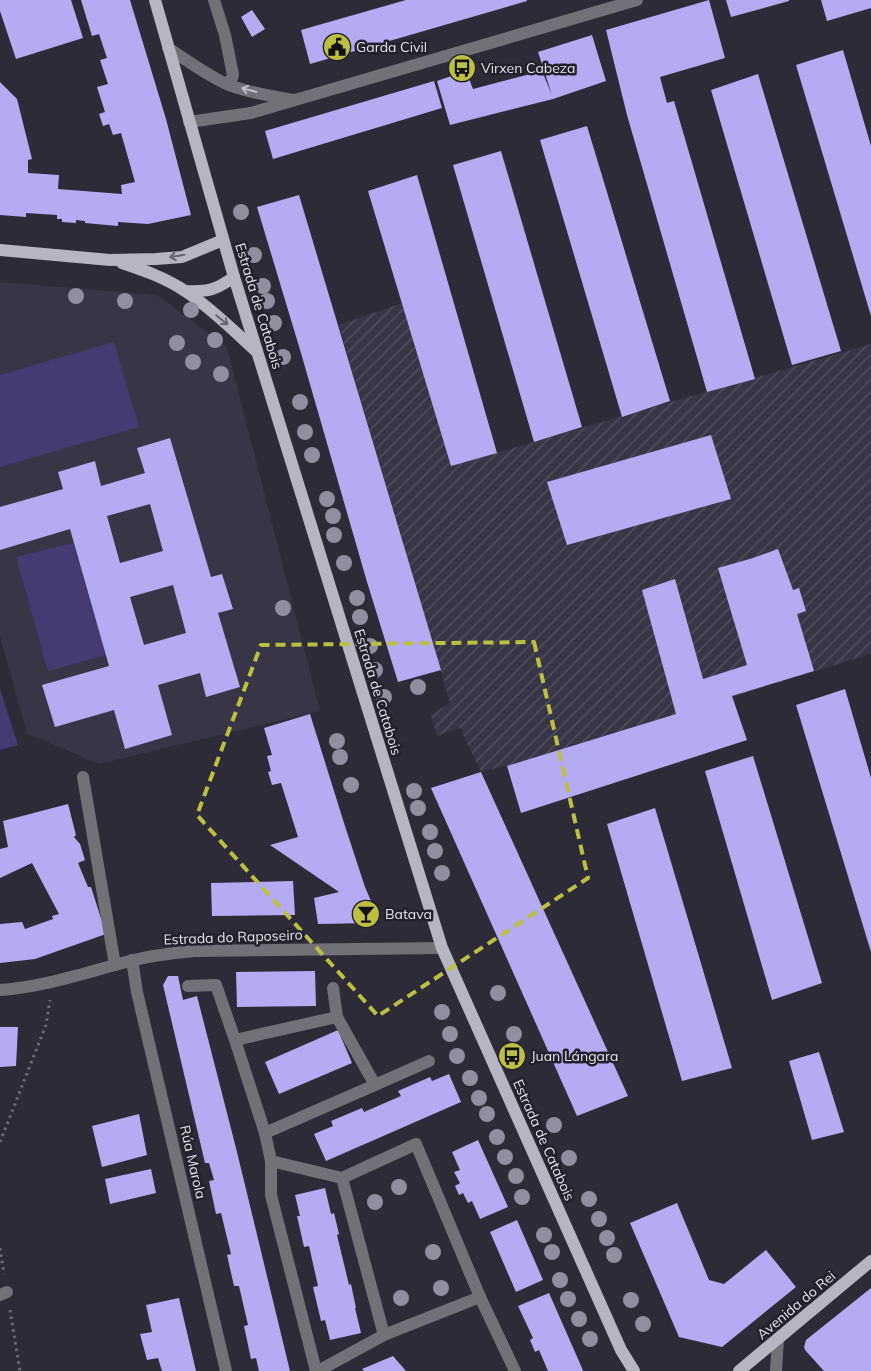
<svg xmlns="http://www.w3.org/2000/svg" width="871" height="1371" font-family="Mulish,sans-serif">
<defs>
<pattern id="industrial-furrows" width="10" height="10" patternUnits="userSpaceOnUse" patternTransform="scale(1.25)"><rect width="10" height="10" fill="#383646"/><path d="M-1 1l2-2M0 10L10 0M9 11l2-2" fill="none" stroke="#555361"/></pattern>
</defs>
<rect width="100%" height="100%" fill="#2d2b37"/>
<path fill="#383646" d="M0,282L157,295L227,347L320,711L99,764L27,733L0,637Z"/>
<path fill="url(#industrial-furrows)" d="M402,303L451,466L871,344V654L507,766L481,772L460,728L437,736L431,715L450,703L339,325Z"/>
<g fill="#453a71">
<path d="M114,342L139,427L0,467V375Z"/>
<path d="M73,543L106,655L48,671L16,557Z"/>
<path d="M0,689L18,745L0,750Z"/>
</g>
<g fill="#b5abf2" fill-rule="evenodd">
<path d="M0,0H71L83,38L16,59L0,11Z"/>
<path d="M81,0H130L166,119L191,215L148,224L118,222V226L85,223V221L76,220V223L62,222V219H57V215L26,213V217L0,215V82L17,99L32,159L28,160V173L59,175L58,189L122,194L121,185L135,182L121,133L113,135L109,124L103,126L99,114L105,112L97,87L108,84L100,60L107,58L99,34L92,36Z"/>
<path d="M406,0H527V1L310,64L301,30Z"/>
<path d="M709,0L725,58L660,77L667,103L674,101L755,379L707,392L627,115L606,30Z"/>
<path d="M726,0H789V1L731,17Z"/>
<path d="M821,0H871V8L827,21Z"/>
<path d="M252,10L265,29L252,37L241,17Z"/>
<path d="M592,35L606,81L553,99L450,125L437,81L466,71L473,89L542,71L552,95L538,52Z"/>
<path d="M843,50L871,146V316L796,65Z"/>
<path d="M758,74L841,351L792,365L711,90Z"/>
<path d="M434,81L442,108L273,159L265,131Z"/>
<path d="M587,126L670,401L622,417L540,140Z"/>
<path d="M501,151L582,427L534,442L453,165Z"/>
<path d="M417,175L497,453L451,466L368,191Z"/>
<path d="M299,195L441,670L398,682L367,582L301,353L257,207Z"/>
<path d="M711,435L731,499L567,545L547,482Z"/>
<path d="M170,438L211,577L222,574L233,609L218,613L240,687L206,697L200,673L158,685L172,735L125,749L114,710L55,727L42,685L109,666L70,529L0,550V507L63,489L58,472L95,461L101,486L145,473L137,448ZM150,504L163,551L120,563L107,516ZM173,585L186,633L144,645L130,597Z"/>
<path d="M778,549L793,590L799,588L806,611L797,614L814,671L732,696L747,740L521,813L507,766L676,714L642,590L675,579L703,679L747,665L718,568L753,558Z"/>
<path d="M845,689L871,778V952L796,705Z"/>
<path d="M310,714L344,823L365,887L377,915L372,923L318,924L314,898L339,892L270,845L298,837L281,783L272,785L268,772L271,771L267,756L272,755L264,728Z"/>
<path d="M753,756L822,983L772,1000L705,771Z"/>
<path d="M481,772L628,1096L577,1116L431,788Z"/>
<path d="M68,804L76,835L74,837L80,844L85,860L78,863L88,887H91L106,934L35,959L0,963V924L22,922L25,929L53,919L52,916L59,914L32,863L0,878V849L8,847L3,821Z"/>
<path d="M655,808L732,1068L682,1081L607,824Z"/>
<path d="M293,881L295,915L212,916L211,883Z"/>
<path d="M315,971L316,1006L237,1007L236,972Z"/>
<path d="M168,976H178L183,1000L197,996L236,1148L290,1371H259L256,1358L251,1359L244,1326L248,1325L239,1286H234L227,1255L231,1254L221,1213L216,1214L209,1181L214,1180L209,1163H205L163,985Z"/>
<path d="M0,1027H18L16,1066L0,1067Z"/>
<path d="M338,1030L352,1063L279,1094L265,1062Z"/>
<path d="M819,1052L844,1132L812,1140L789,1061Z"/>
<path d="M449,1074L461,1102L326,1161L314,1134L333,1126L331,1121L362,1108L364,1112L401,1096L398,1091L430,1077L432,1081Z"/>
<path d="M139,1114L147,1155L102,1167L92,1126Z"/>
<path d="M478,1140L508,1207L480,1219L472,1201L468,1203L463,1193L459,1195L455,1186L460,1183L454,1172L460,1170L452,1152Z"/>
<path d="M151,1169L156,1193L110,1204L105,1179Z"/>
<path d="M325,1188L331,1214L334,1213L339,1234L337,1235L349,1285L351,1284L356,1308H355L361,1333L330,1340L325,1320L321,1321L313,1287L318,1286L309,1246L304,1247L297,1216H300L295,1195Z"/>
<path d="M677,1203L709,1280L724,1284L766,1250L796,1287L722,1347L679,1337L630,1223Z"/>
<path d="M517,1220L543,1280L516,1292L490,1232Z"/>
<path d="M871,1288V1371H824L805,1350L804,1347L806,1340Z"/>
<path d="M549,1293L582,1368L583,1371H548L539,1350L535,1352L530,1340L533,1338L518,1306Z"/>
<path d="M179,1298L196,1371H162L158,1358L147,1360L140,1334L152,1332L146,1305Z"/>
<path d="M393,1356L406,1371H364L362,1369Z"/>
</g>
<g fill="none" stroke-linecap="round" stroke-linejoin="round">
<g stroke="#6d6b76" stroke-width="3" stroke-dasharray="2.5 4" stroke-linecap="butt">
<path d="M0,1142L46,1025L50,1000"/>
<path d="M0,1248L4,1274"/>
<path d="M10,1310L20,1371"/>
</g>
<g stroke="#727177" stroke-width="12">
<path d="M214,0L225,35L233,75L229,85"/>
<path d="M168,48C188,61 208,76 229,85C249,93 273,96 294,100"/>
<path d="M189,122L251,113L637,0"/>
<path d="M83,777L115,965"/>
<path d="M132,960L137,992L226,1371"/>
<path d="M188,986L216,985L235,1040"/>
<path d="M0,990C45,987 87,972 130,961C152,955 173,953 195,951L442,948"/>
<path d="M375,1085L429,1061"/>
<path d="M265,1133L375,1085L337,1017"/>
<path d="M271,1161L265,1133L235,1040L337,1017L333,988"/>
<path d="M0,1295L7,1292"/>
<path d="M384,1335L480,1297"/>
<path d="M316,1371L271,1195V1161L342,1178L416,1144L480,1297L515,1371"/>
<path d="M318,1371L384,1335L342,1178"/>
<path d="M776,1371L778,1339"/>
</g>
<g stroke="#b6b5c2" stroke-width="12">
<path d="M155,0L234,277L442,948L621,1350L634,1371"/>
<path d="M0,250L110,260L156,259L182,257L223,240"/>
<path d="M122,263C143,270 166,278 185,291C209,306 235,332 256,351"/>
<path d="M186,291C208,292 216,290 234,277"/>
<path d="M739,1371L871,1261"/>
</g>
</g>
<g fill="#918f9f">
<circle cx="241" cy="212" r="8"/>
<circle cx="254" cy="255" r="8"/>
<circle cx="263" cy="286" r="8"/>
<circle cx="76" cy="296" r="8"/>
<circle cx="125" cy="301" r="8"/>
<circle cx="267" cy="301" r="8"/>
<circle cx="191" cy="310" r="8"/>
<circle cx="274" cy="323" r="8"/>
<circle cx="215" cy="340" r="8"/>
<circle cx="177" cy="343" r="8"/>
<circle cx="283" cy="357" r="8"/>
<circle cx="193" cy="362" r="8"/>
<circle cx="221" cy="374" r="8"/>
<circle cx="300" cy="402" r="8"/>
<circle cx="305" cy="432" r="8"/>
<circle cx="312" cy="455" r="8"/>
<circle cx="327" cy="499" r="8"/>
<circle cx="333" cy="516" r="8"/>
<circle cx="334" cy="535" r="8"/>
<circle cx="344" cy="563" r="8"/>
<circle cx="357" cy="598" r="8"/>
<circle cx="283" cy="608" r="8"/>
<circle cx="360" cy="617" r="8"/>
<circle cx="370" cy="646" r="8"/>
<circle cx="375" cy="670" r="8"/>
<circle cx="418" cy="687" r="8"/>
<circle cx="384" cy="697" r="8"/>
<circle cx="337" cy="741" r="8"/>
<circle cx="340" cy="757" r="8"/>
<circle cx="351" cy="785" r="8"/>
<circle cx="414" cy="791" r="8"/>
<circle cx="418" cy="808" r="8"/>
<circle cx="430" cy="832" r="8"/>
<circle cx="435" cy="851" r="8"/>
<circle cx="442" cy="873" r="8"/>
<circle cx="498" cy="993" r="8"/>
<circle cx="442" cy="1012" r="8"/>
<circle cx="450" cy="1034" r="8"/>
<circle cx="514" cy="1034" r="8"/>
<circle cx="457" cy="1056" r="8"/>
<circle cx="470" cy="1078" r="8"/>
<circle cx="479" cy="1098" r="8"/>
<circle cx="487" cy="1114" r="8"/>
<circle cx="554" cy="1125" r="8"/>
<circle cx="497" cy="1137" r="8"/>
<circle cx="505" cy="1157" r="8"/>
<circle cx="569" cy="1158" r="8"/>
<circle cx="516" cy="1176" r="8"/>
<circle cx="399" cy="1187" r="8"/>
<circle cx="522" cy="1197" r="8"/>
<circle cx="589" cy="1199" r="8"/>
<circle cx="375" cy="1202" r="8"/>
<circle cx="599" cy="1219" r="8"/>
<circle cx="544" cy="1235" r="8"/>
<circle cx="607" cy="1238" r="8"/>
<circle cx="433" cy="1252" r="8"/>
<circle cx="552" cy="1252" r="8"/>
<circle cx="614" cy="1255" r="8"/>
<circle cx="560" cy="1280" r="8"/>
<circle cx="441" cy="1288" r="8"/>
<circle cx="401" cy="1298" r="8"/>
<circle cx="568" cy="1299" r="8"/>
<circle cx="631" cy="1300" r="8"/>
<circle cx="579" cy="1319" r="8"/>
<circle cx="643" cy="1324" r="8"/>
<circle cx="590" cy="1339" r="8"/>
</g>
<defs><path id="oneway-shaft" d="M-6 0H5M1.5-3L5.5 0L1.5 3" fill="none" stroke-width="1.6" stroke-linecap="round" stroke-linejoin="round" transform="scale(1.25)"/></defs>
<use stroke="#c1c1c8" href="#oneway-shaft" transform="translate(249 90) rotate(-165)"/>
<g stroke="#656470">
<use href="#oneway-shaft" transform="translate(177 256) rotate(170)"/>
<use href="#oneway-shaft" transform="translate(222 320) rotate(39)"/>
</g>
<path fill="none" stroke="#bdbf43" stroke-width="4" stroke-dasharray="10 6" stroke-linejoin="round" d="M534,642L588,878L378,1016L197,815L261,645Z"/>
<defs>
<g id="civic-disc" transform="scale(1.4375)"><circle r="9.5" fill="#bdbf43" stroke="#23212d"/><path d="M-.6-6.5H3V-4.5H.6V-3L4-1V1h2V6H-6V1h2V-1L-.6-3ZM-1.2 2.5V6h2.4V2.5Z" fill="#111"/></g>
<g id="bus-disc" transform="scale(1.4375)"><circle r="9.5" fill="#bdbf43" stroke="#23212d"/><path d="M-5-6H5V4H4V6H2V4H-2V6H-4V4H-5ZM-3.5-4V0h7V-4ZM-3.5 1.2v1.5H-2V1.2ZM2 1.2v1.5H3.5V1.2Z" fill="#111"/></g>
<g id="bar-disc" transform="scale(1.4375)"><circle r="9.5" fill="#bdbf43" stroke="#23212d"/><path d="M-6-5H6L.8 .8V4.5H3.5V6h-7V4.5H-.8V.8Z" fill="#111"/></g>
</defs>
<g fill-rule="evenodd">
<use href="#civic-disc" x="337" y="47"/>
<use href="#bus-disc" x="462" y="68"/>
<use href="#bar-disc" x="366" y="914"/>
<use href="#bus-disc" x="512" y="1056"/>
</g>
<g text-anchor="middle" stroke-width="5" stroke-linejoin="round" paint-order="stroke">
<g font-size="14" fill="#e3e3eb" stroke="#23212d" text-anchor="start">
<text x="356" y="52">Garda Civil</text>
<text x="481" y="73">Virxen Cabeza</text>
<text x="385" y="919">Batava</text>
<text x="531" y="1061">Juan Lángara</text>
</g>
<g font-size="14" fill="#e3e3eb" stroke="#23212d">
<text transform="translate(259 306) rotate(73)" y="5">Estrada de Catabois</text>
<text transform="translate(378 692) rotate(73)" y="5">Estrada de Catabois</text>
<text transform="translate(233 937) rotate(-2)" y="5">Estrada do Raposeiro</text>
<text transform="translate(544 1140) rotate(66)" y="5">Estrada de Catabois</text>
<text transform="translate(193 1162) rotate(77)" y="5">Rúa Marola</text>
<text transform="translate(796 1305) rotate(-40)" y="5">Avenida do Rei</text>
</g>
</g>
</svg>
